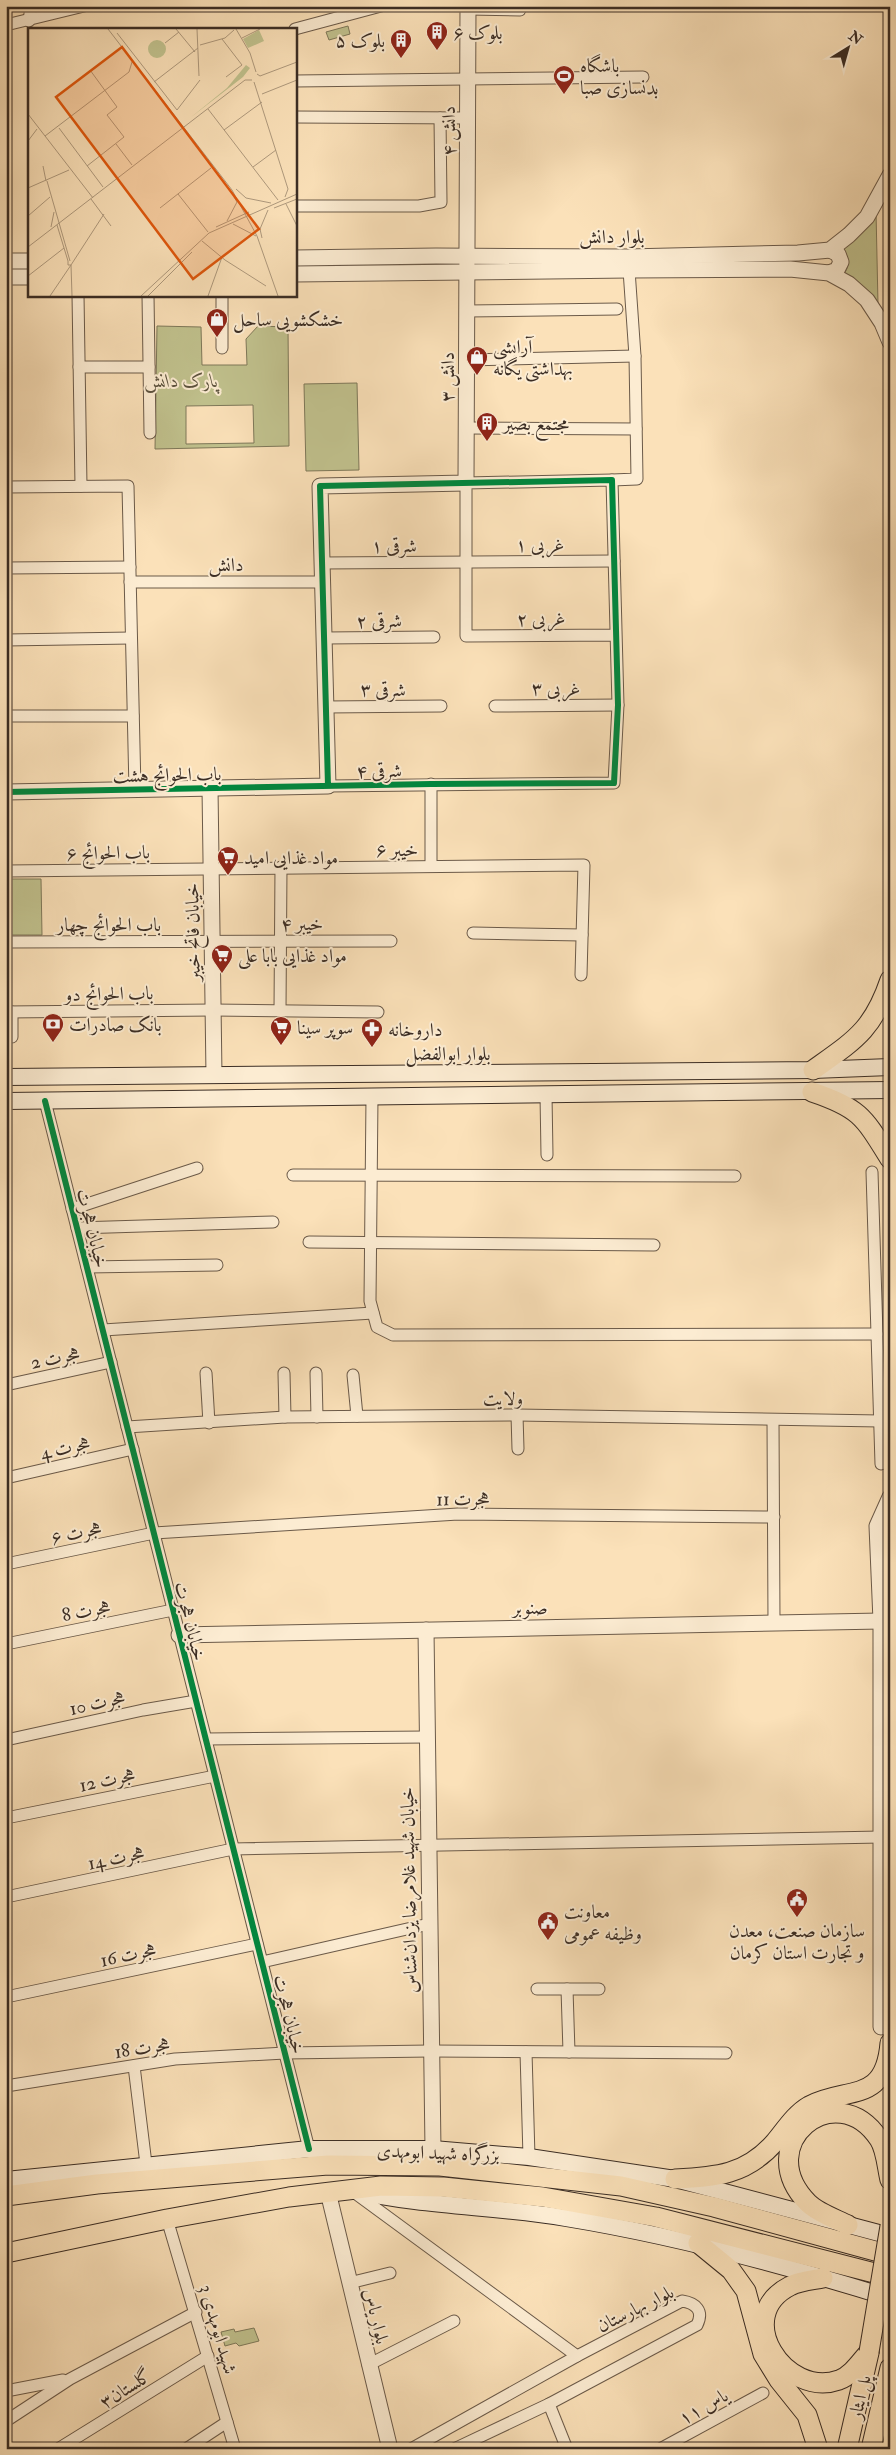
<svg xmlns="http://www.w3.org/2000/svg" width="896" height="2455" font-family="'IM FELL Double Pica',Amiri,serif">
<rect width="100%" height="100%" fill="#fbe1b9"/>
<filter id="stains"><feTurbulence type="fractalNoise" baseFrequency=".004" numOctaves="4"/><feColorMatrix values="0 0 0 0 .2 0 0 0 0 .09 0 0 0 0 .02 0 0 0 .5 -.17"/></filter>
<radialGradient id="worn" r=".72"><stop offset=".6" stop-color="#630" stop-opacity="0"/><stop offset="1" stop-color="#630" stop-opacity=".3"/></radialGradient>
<g fill="#c1c28e" stroke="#7e7859" fill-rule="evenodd">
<path d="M348,26L350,34L329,40L326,32Z"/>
<path d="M876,211L878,304L843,275C851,265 849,256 841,247Z"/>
<path d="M157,326L201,327L202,365H247L246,339L258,326L288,327L289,446L155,449ZM253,405L254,443L186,444V406Z"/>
<path d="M357,383L359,470L306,471L304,384Z"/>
<path d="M6,879H41L42,935H6Z"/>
<path d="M254,2328L259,2341L239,2346L236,2343L225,2346L221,2332L234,2329L235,2332Z"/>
</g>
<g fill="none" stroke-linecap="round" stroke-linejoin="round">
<g stroke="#6b5a49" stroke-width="13">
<g id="minor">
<path d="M468,9L520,10"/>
<path d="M29,21L31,6"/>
<path d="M6,25L84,6"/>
<path d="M295,29L381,6"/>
<path d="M295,81L643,77"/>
<path d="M295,117L468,118"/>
<path d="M295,206H419L441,202L440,118"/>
<path d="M78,295L81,486"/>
<path d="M148,295L150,433"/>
<path d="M222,295V348"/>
<path d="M467,311L617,309"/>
<path d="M467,360L635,356"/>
<path d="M79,367H149"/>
<path d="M466,428L636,429"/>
<path d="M612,480L637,479L635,356L629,270"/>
<path d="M6,487L128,486L135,790"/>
<path d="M322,563L614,561"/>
<path d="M6,568L130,567"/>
<path d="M130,582H323"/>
<path d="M325,638L434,637"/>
<path d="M6,640L131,638"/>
<path d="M495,706L618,705"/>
<path d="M326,707L441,706"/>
<path d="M6,716H133"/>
<path d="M328,786L614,783L618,705L612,480L466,483V636L616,635"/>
<path d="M431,866V784"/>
<path d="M6,871L584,865L581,975"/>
<path d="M473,933L582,935"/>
<path d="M6,942L391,941"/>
<path d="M280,1010L281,867"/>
<path d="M6,1012L213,1010L378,1012"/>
<path d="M12,1012V1037"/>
<path d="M546,1095L547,1155"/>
<path d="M372,1097L370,1301L377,1327L393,1335L877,1334"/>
<path d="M45,1101L309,2149"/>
<path d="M872,1172L881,1464"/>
<path d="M293,1175L735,1176"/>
<path d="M72,1209L197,1168"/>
<path d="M77,1228L273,1222"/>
<path d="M309,1242L654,1245"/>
<path d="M87,1267L217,1265"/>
<path d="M103,1330L373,1313"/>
<path d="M206,1373L209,1423"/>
<path d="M284,1373L285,1417"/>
<path d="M316,1373L317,1417"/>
<path d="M353,1375L357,1416"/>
<path d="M6,1385L111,1362"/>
<path d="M517,1415L518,1449"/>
<path d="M773,1420L774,1622"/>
<path d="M127,1427L285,1417L517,1415L880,1421"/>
<path d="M6,1478L133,1449"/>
<path d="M6,1564L154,1533L458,1514L774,1517"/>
<path d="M6,1644L173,1610"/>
<path d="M206,1739L427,1737"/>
<path d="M6,1740L143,1710L196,1701"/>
<path d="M6,1818L215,1776"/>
<path d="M6,1897L233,1849L881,1837"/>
<path d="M262,1962L429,1924"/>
<path d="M537,1989H599"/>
<path d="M567,1989L569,2052"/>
<path d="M6,1997L257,1944"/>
<path d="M526,2052L529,2157"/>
<path d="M134,2066L146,2164"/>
<path d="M6,2086L175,2059L285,2053L430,2051L726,2053"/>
<path d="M355,2193L577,2356"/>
<path d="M167,2219L235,2449"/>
<path d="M349,2283L390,2273"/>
<path d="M368,2365L454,2321"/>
<path d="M6,2391L63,2380"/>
<path d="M549,2404L567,2449"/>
<path d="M6,2421L70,2379L196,2312"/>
<path d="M58,2449L208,2356"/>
<path d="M186,2449L227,2422"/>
<path d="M411,2449L577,2356L682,2301C696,2303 704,2311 697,2325L549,2404L454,2449"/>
<path d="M660,2449L763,2393"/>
</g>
</g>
<g stroke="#6b5a49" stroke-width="17">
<g id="tertiary">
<path d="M295,258L436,256L628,257L798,253L830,250L849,235L867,217L890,175"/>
<path d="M6,261H29"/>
<path d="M829,273L837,270L841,262L838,254L830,250"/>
<path d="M295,274L629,270L790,269L829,273L849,284L867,300L882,323L890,342"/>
<path d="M6,277H29"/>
<path d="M210,788L214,1075"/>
<path d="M6,792L328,786L320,486L466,483L468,6"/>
<path d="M426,1630L433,2149"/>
<path d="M179,1635L881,1621"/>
<path d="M881,2027V1621L877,1526L890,1497"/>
<path d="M328,2192L390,2449"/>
</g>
</g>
<g stroke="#3b2d24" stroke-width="18">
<g id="secondary">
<path d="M6,1077L813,1070L890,1067"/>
<path d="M6,1101L890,1090"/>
<path d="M6,2180L309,2149H433L529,2157L675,2179L890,2236"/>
<path d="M356,2191C425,2207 497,2206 566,2218C676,2236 784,2265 890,2298"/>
</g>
</g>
<g stroke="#3b2d24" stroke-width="21">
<g id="trunk">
<path d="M813,1070C855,1040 873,1030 890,980"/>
<path d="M812,1092C860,1108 864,1117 890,1159"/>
<path d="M675,2179C716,2177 746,2175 775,2142C785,2130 795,2114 809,2106C846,2086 885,2105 890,2043"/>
<path d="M6,2196L97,2184L328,2165L440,2166L621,2186L714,2207L890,2255"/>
<path d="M848,2225C836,2219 818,2213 808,2203C750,2144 836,2074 879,2139C886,2149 887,2168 890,2180"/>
<path d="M698,2243L731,2270L746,2291L763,2354L779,2380L807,2415L818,2449"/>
<path d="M6,2253L167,2219L289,2197L381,2186L443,2187L543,2197L656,2217L890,2277"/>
<path d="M823,2278C813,2280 799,2281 790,2286C731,2316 785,2399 839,2380C852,2375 860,2362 869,2352"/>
<path d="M847,2449L869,2353"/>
<path d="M871,2449L890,2368"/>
</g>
</g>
<use href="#minor" stroke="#fcecd2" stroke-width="11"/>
<use href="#tertiary" stroke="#fcecd2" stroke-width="15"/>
<use href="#secondary" stroke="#fcecd2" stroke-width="16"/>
<use href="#trunk" stroke="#fbe1b9" stroke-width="19"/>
<g stroke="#3b2d24" stroke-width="21" stroke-linecap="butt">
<path id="trunk-bridge" d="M869,2352L890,2226"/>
</g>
<use href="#trunk-bridge" stroke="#fbe1b9" stroke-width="19"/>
<g stroke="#fcecd2" stroke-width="9">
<g id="cycleway">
<path d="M6,792L431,784L614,783L618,705L612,480L320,486L328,786"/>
<path d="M45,1101L309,2149"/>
</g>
</g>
<use href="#cycleway" stroke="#00873e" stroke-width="6"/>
</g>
<defs>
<g id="building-pin" transform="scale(1.125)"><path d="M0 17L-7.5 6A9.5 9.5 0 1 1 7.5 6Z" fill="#8f2418" stroke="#fcecd2"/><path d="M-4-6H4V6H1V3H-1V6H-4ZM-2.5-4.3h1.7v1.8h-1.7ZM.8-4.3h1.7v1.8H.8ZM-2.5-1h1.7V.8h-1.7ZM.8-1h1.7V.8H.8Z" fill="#fff"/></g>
<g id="stadium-pin" transform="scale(1.125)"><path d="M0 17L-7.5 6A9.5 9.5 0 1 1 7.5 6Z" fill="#8f2418" stroke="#fcecd2"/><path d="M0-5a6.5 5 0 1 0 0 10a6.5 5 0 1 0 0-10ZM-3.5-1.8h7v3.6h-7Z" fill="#fff"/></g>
<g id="shop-pin" transform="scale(1.125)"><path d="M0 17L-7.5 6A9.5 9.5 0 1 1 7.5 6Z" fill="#8f2418" stroke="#fcecd2"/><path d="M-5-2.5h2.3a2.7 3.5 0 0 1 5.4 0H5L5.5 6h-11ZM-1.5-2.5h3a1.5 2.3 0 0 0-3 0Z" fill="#fff"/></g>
<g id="supermarket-pin" transform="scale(1.125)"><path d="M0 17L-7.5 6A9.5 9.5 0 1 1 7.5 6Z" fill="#8f2418" stroke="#fcecd2"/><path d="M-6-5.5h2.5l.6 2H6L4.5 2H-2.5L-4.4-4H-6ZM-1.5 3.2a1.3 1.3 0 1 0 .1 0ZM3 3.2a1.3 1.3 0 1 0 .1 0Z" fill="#fff"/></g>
<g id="bank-pin" transform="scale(1.125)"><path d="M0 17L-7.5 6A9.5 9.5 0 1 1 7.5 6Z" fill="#8f2418" stroke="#fcecd2"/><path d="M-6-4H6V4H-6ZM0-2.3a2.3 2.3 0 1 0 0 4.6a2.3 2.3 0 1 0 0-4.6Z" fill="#fff"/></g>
<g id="pharmacy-pin" transform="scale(1.125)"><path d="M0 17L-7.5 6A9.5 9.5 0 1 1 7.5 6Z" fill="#8f2418" stroke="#fcecd2"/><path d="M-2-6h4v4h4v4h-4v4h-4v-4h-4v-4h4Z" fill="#fff"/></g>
<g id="civic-pin" transform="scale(1.125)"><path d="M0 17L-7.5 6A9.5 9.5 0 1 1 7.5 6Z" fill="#8f2418" stroke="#fcecd2"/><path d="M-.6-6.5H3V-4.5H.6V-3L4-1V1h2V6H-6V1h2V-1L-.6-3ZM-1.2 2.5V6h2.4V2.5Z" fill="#fff"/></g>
</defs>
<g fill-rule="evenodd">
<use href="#building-pin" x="437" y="32"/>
<use href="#building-pin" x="401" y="40"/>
<use href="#stadium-pin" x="564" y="76"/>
<use href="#shop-pin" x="217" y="319"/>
<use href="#shop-pin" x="477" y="357"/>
<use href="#building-pin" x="487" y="423"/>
<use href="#supermarket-pin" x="228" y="857"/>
<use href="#supermarket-pin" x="222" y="955"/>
<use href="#bank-pin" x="53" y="1024"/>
<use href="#supermarket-pin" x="281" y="1027"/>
<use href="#pharmacy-pin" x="372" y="1029"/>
<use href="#civic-pin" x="797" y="1899"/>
<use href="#civic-pin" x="548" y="1922"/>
</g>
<g text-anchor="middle" stroke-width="4" stroke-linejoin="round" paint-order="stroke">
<g font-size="19" fill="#3b2d24" stroke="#fcecd2" text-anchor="start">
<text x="453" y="39">بلوک ۶</text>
<text x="385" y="47" text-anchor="end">بلوک ۵</text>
<text x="580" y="72">باشگاه<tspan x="580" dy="22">بدنسازی صبا</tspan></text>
<text x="233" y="326">خشکشویی ساحل</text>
<text x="493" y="353">آرایشی<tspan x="493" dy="22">بهداشتی یگانه</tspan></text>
<text x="503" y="430">مجتمع بصیر</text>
<text x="244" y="864">مواد غذایی امید</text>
<text x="238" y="962">مواد غذایی بابا علی</text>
<text x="69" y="1031">بانک صادرات</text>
<text x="297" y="1034">سوپر سینا</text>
<text x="388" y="1036">داروخانه</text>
<text x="564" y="1918">معاونت<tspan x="564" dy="22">وظیفه عمومی</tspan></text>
<text x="797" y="1937" text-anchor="middle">سازمان صنعت، معدن<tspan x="797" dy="22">و تجارت استان کرمان</tspan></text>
</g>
<g font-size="19" fill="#3b2d24" stroke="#fcecd2">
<text transform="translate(448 131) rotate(-90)" y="7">دانش ۴</text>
<text x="612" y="243">بلوار دانش</text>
<text transform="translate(447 377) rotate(-90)" y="7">دانش ۳</text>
<text x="540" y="551">۱ غربی</text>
<text x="394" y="552">۱ شرقی</text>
<text x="226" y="571">دانش</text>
<text transform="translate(541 618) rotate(-1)" y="7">۲ غربی</text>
<text transform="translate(379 620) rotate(-1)" y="7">۲ شرقی</text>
<text x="556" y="695">۳ غربی</text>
<text x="383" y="696">۳ شرقی</text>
<text transform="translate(379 770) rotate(-1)" y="7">۴ شرقی</text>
<text transform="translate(167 774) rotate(-1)" y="7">باب الحوائج هشت</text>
<text x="397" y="856">خیبر ۶</text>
<text transform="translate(108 852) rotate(-1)" y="7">باب الحوائج ۶</text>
<text x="302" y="930">خیبر ۴</text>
<text x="109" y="931">باب الحوائج چهار</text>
<text transform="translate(192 932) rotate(-91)" y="7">خیابان فاتح خیبر</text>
<text transform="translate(109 993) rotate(-1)" y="7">باب الحوائج دو</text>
<text x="448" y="1060">بلوار ابوالفضل</text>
<text transform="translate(93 1228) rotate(76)" y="7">خیابان هجرت</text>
<text transform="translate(55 1357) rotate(-12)" y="7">هجرت 2</text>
<text x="503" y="1405">ولایت</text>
<text transform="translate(65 1447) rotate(-13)" y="7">هجرت 4</text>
<text transform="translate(463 1498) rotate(-1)" y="7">هجرت 11</text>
<text transform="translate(76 1532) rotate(-12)" y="7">هجرت ۶</text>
<text transform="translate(530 1607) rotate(-1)" y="7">صنوبر</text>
<text transform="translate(86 1610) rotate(-11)" y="7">هجرت 8</text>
<text transform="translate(191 1621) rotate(76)" y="7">خیابان هجرت</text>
<text transform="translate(97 1702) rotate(-13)" y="7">هجرت 10</text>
<text transform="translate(107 1779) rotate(-12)" y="7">هجرت 12</text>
<text transform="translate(116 1857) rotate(-12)" y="7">هجرت 14</text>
<text transform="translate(408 1890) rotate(-91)" y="7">خیابان شهید غلامرضا یزدان‌شناس</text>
<text transform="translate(128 1954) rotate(-12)" y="7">هجرت 16</text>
<text transform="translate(290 2014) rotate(76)" y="7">خیابان هجرت</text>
<text transform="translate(142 2047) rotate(-9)" y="7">هجرت 18</text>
<text transform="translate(438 2152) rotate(2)" y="7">بزرگراه شهید ابومهدی</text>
<text transform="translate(635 2308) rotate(-26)" y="7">بلوار بهارستان</text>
<text transform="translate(377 2316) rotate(77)" y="7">بلوار یاس</text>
<text transform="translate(219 2329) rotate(74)" y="7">شهید ابومهدی 3</text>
<text transform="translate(125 2388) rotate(-32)" y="7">گلستان۳</text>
<text transform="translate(859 2397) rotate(-77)" y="7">پل ایثار</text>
<text transform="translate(703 2406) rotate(-29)" y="7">یاس ۱۱</text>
</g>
<g font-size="19" font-style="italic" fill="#5c523e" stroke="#fcecd2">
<text x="181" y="387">پارک دانش</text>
</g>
</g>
<g transform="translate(28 28)">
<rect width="269" height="269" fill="#fbe1b9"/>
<path d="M231,2L236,13L220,20L215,11ZM120 21a9 9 0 1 1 18 0a9 9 0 1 1-18 0ZM218,37L222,40L215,49L162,90L199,60Z" fill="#c1c28e"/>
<path fill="none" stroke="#ae997d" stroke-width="1" d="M80,1L204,162L229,208L250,268M148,1L167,24M169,1L171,48M208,1L222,25L228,44M89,5L149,82M214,10L232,1M194,11L214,37L198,49M137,15L151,4M172,17L197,10L206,2M229,46L232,48L269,34M126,54L170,20M226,54L260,161L257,169M234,66L269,52M180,81L250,172M149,82L172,52M0,86L65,170M31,100L75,159M196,102L234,74M17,108L101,44L104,34M0,113L9,101M88,116L104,137M15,138L18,153M59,138L96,109L79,87L89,79L62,42M225,139L248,122M19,153L42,233M0,160L41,142M208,161L218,170L243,175M150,166L180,204M63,171L83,198M258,176L269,198M132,180L183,140M246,180L269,171M0,188L22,169M199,193L209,174L206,169M205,196L228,208M29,197L40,233M23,199L26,184M188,199L221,184M234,210L232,201L240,182M174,213L197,232L238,258M0,219L217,52H224M40,233V237H43L76,186M43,237L44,268M0,248L36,220M22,268L43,237M113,268L181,205L269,166M120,268L164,224M180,268L194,229"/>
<path fill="#df570d" fill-opacity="0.15" stroke="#df570d" stroke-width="2.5" d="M94,19L231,201L165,251L28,69Z"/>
<rect width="269" height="269" fill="none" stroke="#3b2d24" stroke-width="2.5"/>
</g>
<rect width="896" height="2455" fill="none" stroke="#fbe1b9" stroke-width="25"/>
<rect x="8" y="8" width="881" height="2440" fill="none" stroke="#3b2d24" stroke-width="2.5"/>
<rect x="12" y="12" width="871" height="2430" fill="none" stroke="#3b2d24"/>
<g transform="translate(848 48) rotate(37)" stroke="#fcecd2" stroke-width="4" paint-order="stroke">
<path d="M0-4L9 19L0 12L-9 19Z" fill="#3b2d24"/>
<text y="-8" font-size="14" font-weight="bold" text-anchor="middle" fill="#3b2d24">N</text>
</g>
<rect width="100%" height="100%" filter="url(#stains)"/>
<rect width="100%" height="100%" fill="url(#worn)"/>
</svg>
